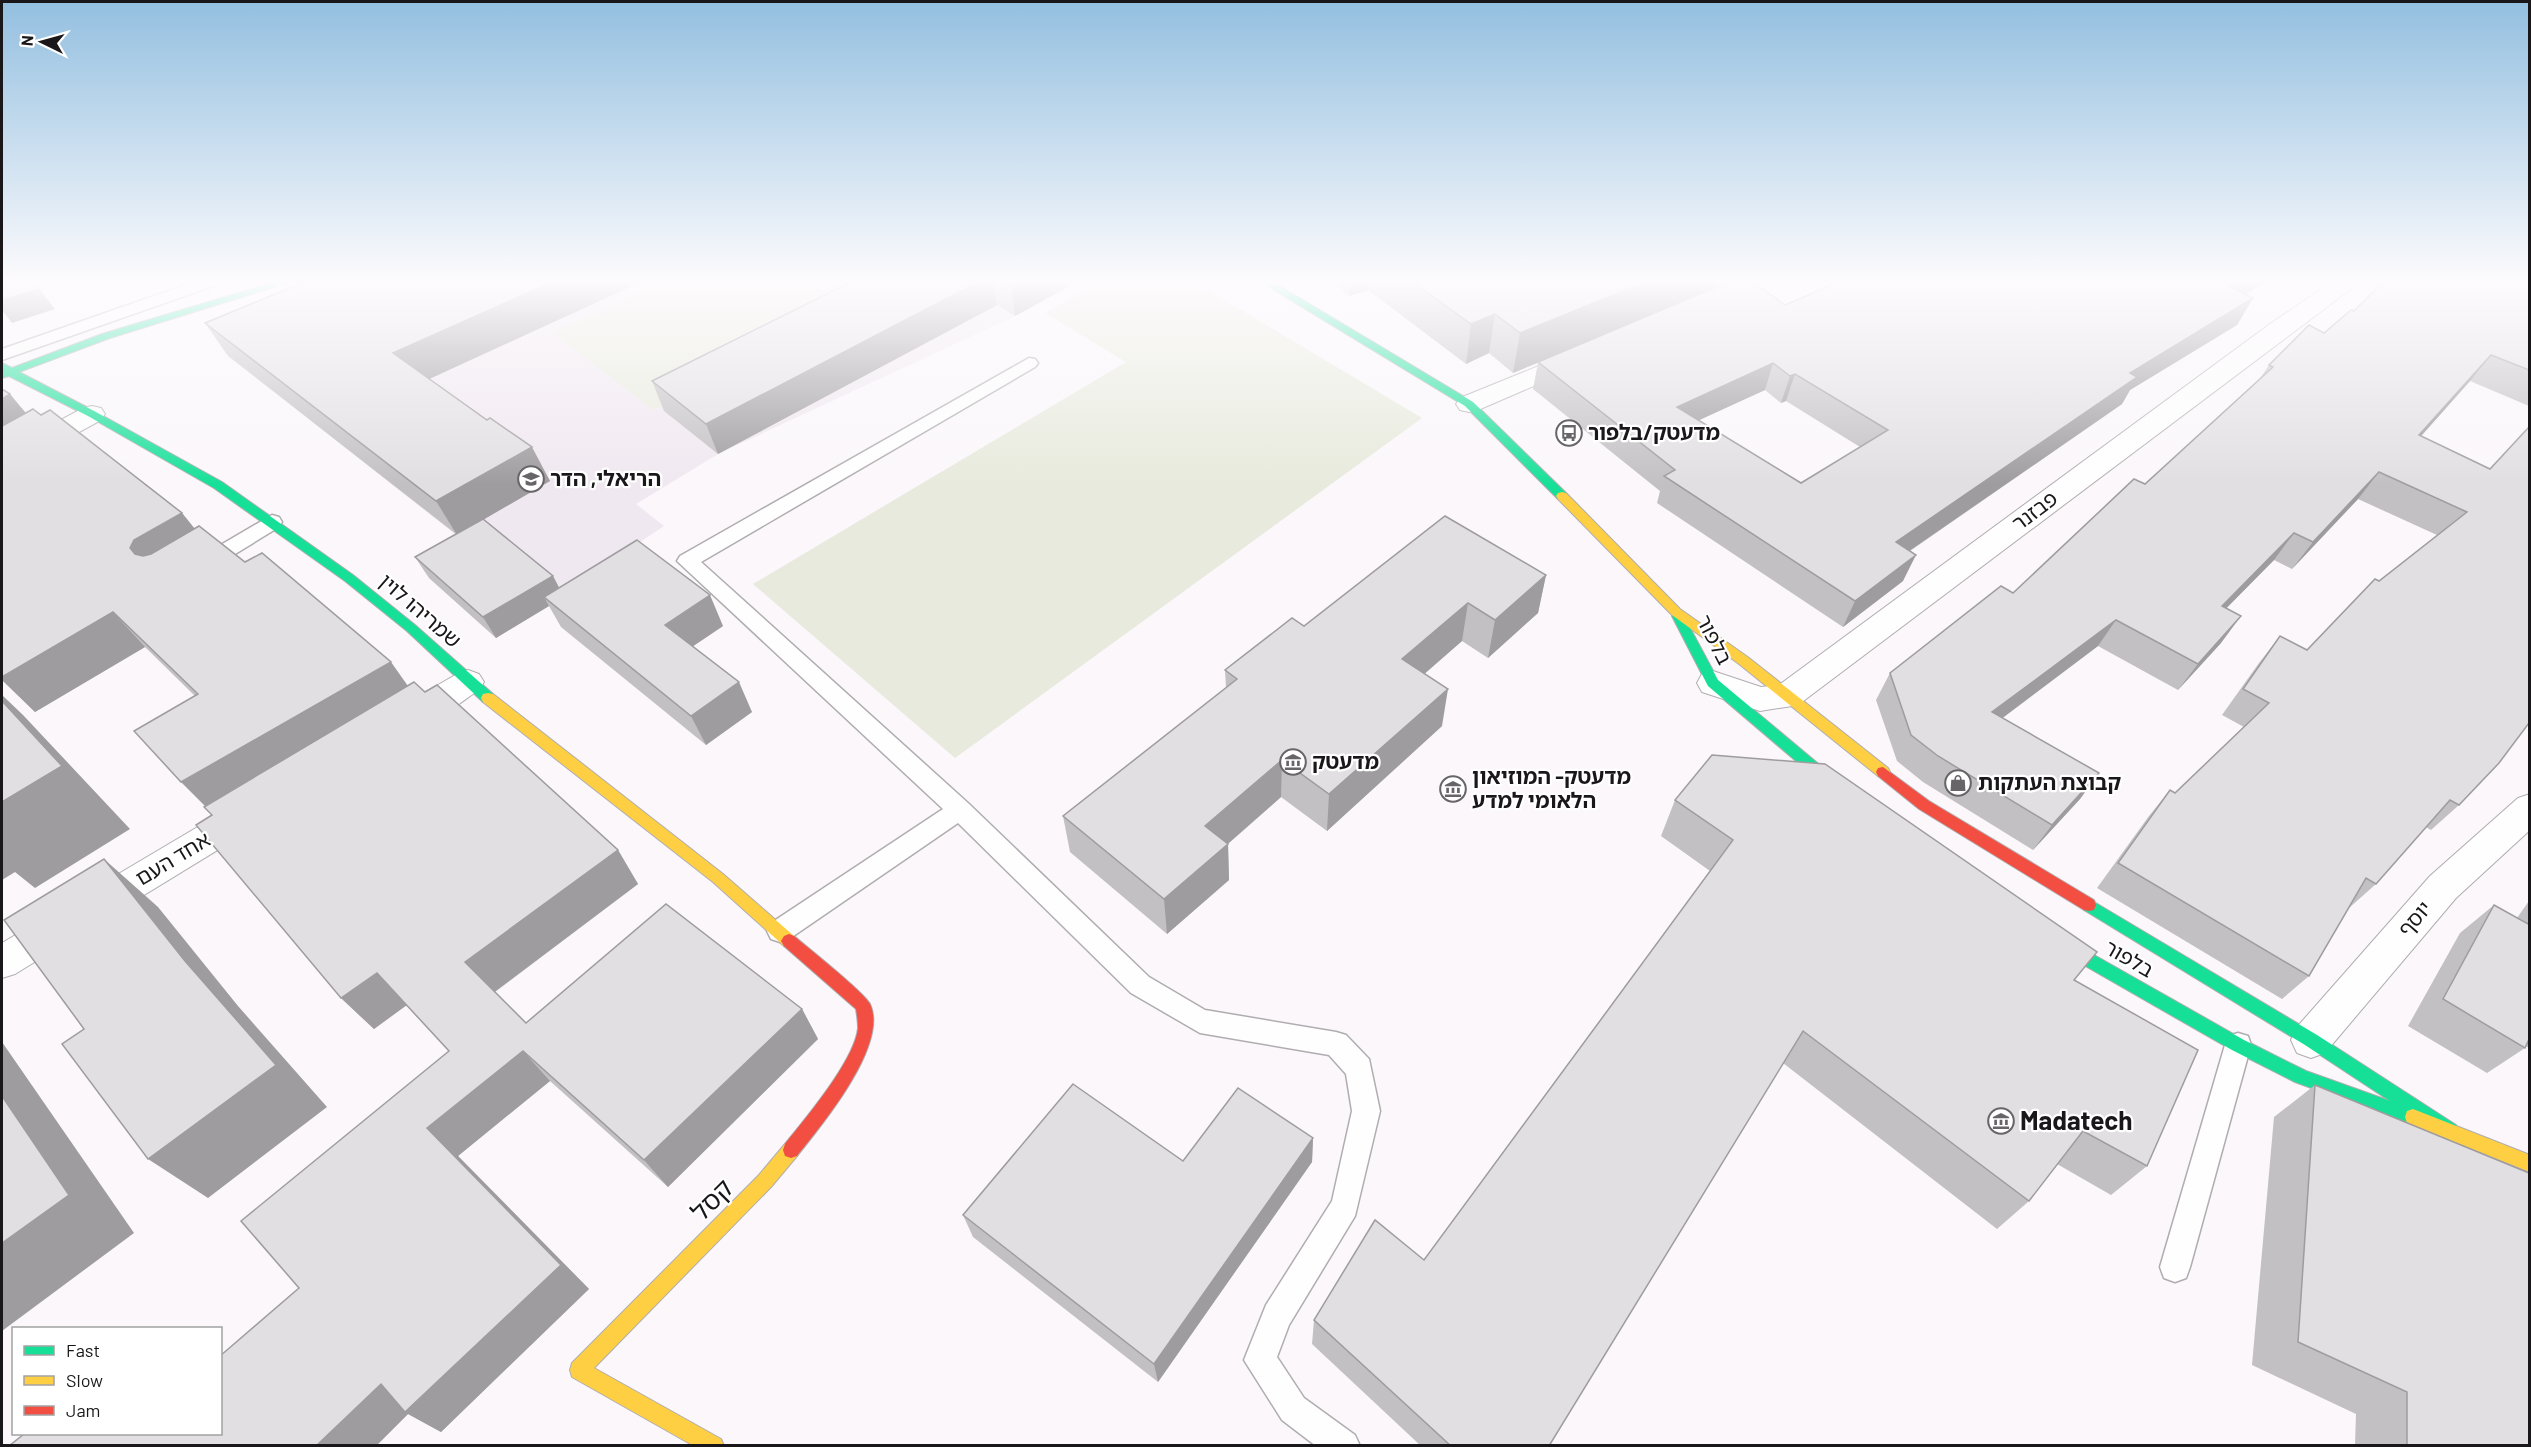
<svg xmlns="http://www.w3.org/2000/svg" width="2531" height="1447" font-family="Barlow,'Noto Sans Hebrew',sans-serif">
<rect width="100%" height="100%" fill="#fbf7fb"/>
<path fill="#f0e8f0" d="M641,282H960L1015,316L718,454L636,504L664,526L496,638L429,578L456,535L311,421L399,377L438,375Z"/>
<g fill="#e7eadc">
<path d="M661,282H883L890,287L653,410L553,333Z"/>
<path d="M1098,282H1194L1422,418L955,758L753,584L1126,362L1045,313Z"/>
</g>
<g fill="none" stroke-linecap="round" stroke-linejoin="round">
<g stroke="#b0adb0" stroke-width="3">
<g id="lane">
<path d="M194,282H218L216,285L2,360V349Z"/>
<path d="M1029,358L1035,359L1038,363L1035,367L701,562L968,803L1149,977L1205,1010L1336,1032L1346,1035L1369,1059L1380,1111L1355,1216L1289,1325L1277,1357L1304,1398L1355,1435L1360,1446H1316L1282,1420L1244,1360L1266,1305L1332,1201L1352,1111L1346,1074L1329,1055L1200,1033L1131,993L958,823L789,939L780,942L771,939L767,931L771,923L943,809L677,561L680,556Z"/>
<path d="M272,515L279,517L282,522L279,527L209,570H195L192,565L195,560Z"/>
<path d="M2238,1033L2248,1036L2251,1045L2190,1267L2186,1278L2175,1282L2164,1278L2160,1267L2225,1045L2228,1036Z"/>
</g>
</g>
<g stroke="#b0adb0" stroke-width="2">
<g id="street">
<path d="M2332,282H2360L1798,705L1760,711L1702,692L1697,683L1702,674L1713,671L1761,687L1779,685L2270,324Z"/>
<path d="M1578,350L1587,353L1591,358L1587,363L1478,410L1469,412L1460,410L1456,404L1460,398Z"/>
<path d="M92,406L101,408L105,414L101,420L12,469L2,472V452L83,408Z"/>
<path d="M468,670L479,674L484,682L479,690C457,704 425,734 398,726L394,717L398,708L457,674Z"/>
<path d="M2530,794V830L2456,898L2325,1053L2311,1058L2297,1053L2291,1040L2297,1027L2430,876L2518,798Z"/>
<path d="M245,802L257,806L262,816L257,826L15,974L2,978V943L233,806Z"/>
</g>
</g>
<g stroke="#b0adb0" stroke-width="2">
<g id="fast">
<path d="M274,282H290L110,338L19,372L96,412L222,482L353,575L415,625L493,694L495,698L493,702H483L407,631L345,581L214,488L88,416L9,376L2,378V363L12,368L102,334Z"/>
<path d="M1261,282H1273L1473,402L1566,493L1568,496L1566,499H1558L1465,406Z"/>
<path d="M1678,611L1682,613L1718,680L1846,787L1848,791L1846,795H1836L1708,686L1672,616Z"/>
<path d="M2089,899L2317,1035L2456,1125L2458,1131L2456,1137L2450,1139L2420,1121L2413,1125L2295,1082L2232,1050L2047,944L2044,939L2047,934L2052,932L2057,934L2244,1040L2306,1071L2390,1101L2305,1045L2084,910L2082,905L2084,900Z"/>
</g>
</g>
<g stroke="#b0adb0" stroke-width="2">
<g id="slow">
<path d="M1562,492L1566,493L1680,609L1749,658L1888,768L1890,772L1888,776H1878L1739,664L1672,615L1558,499L1556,496L1558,493Z"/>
<path d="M488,693L493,694L723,874L794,936L797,941L794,946L789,948L784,946L713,882L483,702L481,698L483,694Z"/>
<path d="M2413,1109L2530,1155V1172L2407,1123L2405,1117L2407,1111Z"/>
<path d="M791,1142L797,1144L799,1150L797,1156L771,1187L594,1368L721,1439L724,1446H694L572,1377L570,1370L572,1363L759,1175L785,1144Z"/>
</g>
</g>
<g stroke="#b0adb0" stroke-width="2">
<g id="jam">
<path d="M1883,767L1929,801L2094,900L2096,905L2094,910L2089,911L2084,910L1919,809L1878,776L1876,772L1878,768Z"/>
<path d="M789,934L794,936C808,948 864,992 870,1004C889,1044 822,1125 797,1156L791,1158L785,1156L783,1150L785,1144C805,1119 855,1060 858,1028C858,1022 857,1015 856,1009L784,946L781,941L784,936Z"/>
</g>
</g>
<use href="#lane" fill="#fefefe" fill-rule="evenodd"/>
<use href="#street" fill="#fefefe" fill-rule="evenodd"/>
<use href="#fast" fill="#16e098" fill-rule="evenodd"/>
<use href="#slow" fill="#ffcf43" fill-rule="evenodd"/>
<use href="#jam" fill="#f24e42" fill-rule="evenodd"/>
</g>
<g fill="#c2c0c2" fill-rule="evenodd">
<path d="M851,282H1077L1015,316L997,305L718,454L664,411L652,381Z"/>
<path d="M1333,282H1718L1717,287L1785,305L1839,282H2266L2245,294L2253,298L2237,325L2130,390L2122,404L1910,551L1903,581L1843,627L1657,503L1660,491L1533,389L1538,363L1513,373L1489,353L1466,364L1368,290L1349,296ZM1765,390L1781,403L1786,401L1860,447L1801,483L1698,420Z"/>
<path d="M2529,282V406L2470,381L2421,436L2490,469L2459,805L2431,830L2426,827L2376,884L2349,908L2309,976L2282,999L2097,888L2149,816L2170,790L2175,793L2244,727L2222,715L2259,663L2280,636L2307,650L2379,581L2437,535L2358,499L2292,569L2274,560L2226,608L2221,643L2178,690L2098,646L2002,718L2099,773L2080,799L2033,850L1923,782L1897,761L1876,700L1890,673L2013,593L2145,484L2259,380L2269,365L2324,333L2354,311Z"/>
<path d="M205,323L430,379L550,481L484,519L553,576L559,588L723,626L693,646L752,712L706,745L561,627L549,606L496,638L429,578L415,557L456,534L228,356Z"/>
<path d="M2,389L26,413L182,513L195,529L245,562L408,686L425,692L618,850L638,884L495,992L526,1023L802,1009L818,1039L668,1187L550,1081L458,1156L589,1289L441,1432L408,1414L376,1446H9L220,1434L299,1288L449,1051L406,1005L374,1029L341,998L205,806L195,696L145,647L35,712L2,680Z"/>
<path d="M1546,575L1538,613L1488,658L1462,641L1425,673L1442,726L1327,831L1281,797L1228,844L1229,880L1167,934L1070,852L1063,816L1226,688L1225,670L1304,626Z"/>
<path d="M1675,800L2074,980L2147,1166L2111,1195L2057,1164L2029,1201L1997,1229L1783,1063L1549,1446H1421L1312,1344L1314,1320L1424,1260L1710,871L1661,836Z"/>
<path d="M2529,901V1048L2526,1046L2525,1048L2487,1073L2408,1026L2460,933L2494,905L2517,918Z"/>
<path d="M2315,1085L2529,1446H2355L2356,1414L2252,1365L2274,1117Z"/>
<path d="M1313,1138L1312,1162L1158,1382L973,1237L963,1215L1183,1161Z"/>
</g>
<g fill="#9e9c9e">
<path d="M552,282H641L412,387L393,353Z"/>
<path d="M978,282H993L997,305L718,454L706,424Z"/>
<path d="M1018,282H1077L1015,316L1011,286Z"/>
<path d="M1350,282H1368V290L1349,296Z"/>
<path d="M1645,282H1718L1716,287L1513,373L1520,333Z"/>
<path d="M2238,282H2266L2214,313L2230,287Z"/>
<path d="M39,289L55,309L12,323L2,310V300Z"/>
<path d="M2253,298L2237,325L2130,390L2122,404L1883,569L1896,542L2130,373Z"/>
<path d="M1495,314L1489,353L1466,364L1471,324Z"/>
<path d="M2491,355L2470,381L2398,462L2419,435Z"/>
<path d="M1773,363L1765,390L1669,434L1677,407Z"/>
<path d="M1795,374L1786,401L1781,403L1790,376Z"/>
<path d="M10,394L39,429L2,450V399Z"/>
<path d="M532,447L550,481L457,535L436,501Z"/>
<path d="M2379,472L2358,499L2292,569L2313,542Z"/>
<path d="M182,513L210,548L164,575L135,554L130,548L134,540Z"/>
<path d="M2294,533L2274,560L2202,633L2222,606Z"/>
<path d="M1916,555L1903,581L1843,627L1855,601Z"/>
<path d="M1546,575L1538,613L1488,658L1495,620Z"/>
<path d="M553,576L564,597H544L549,606L496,638L483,617Z"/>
<path d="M710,595L723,626L680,655L665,625Z"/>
<path d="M1468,603L1462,641L1398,697L1402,659Z"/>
<path d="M113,612L145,647L35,712L2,680V677Z"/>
<path d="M2241,616L2221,643L2178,690L2198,664Z"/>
<path d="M2116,620L2098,646L1976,738L1992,712Z"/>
<path d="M391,662L415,696L214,815L181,782Z"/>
<path d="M739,682L752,712L706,745L691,716Z"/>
<path d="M1448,689L1442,726L1327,831L1329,794Z"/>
<path d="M2,695L23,715L130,829L35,888L15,872L2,880Z"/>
<path d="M1282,760L1281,797L1207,862L1205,826Z"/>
<path d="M2099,773L2080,799L2033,850L2052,825Z"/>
<path d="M1228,844L1229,880L1167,934L1164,899Z"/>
<path d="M618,850L638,884L493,993L465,962Z"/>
<path d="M104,859L158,907L238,1006L327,1107L208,1198L148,1159L185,961Z"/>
<path d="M377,973L407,1005L374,1029L341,998Z"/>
<path d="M802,1009L818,1039L668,1187L644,1160Z"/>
<path d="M2,1042L134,1233L2,1331Z"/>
<path d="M523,1051L550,1081L458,1156L589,1289L441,1432L408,1414L376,1446H316L381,1384L427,1128Z"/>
<path d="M1313,1138L1312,1162L1158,1382L1154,1364Z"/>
</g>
<g fill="#e2dfe2" stroke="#9e9c9e" stroke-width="1.5" fill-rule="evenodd">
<path d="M2,282H34L39,289L2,300Z"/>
<path d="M304,282H456L457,283L459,282H552L393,353L487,420L490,418L532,447L436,501L205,323Z"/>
<path d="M851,282H978L706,424L652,381Z"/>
<path d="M1004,282H1018L1011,286Z"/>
<path d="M1413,282H1645L1520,333L1495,314L1471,324Z"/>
<path d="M1728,282H1753L1785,305L1839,282H2238L2230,287L2253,298L2130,373L2137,377L1896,542L1916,555L1855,601L1664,476L1675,470L1538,362ZM1773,363L1790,376L1795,374L1888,430L1801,483L1677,407Z"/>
<path d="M2383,282H2529V370L2491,355L2419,435L2490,469L2529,427V723L2499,763L2459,805L2450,800L2376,884L2366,878L2309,976L2118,863L2170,790L2175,793L2269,703L2243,689L2280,636L2307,650L2375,579L2379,581L2467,512L2379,472L2313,542L2294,533L2222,606L2241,616L2198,664L2116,620L1992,712L2099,773L2052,825L1938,756L1911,735L1890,673L2001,586L2013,593L2134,479L2145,484L2273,367L2269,365L2309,325L2324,333L2351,310L2354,311Z"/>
<path d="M2,389L10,394L2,399Z"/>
<path d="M33,409L41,415L50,410L182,513L134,540L130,548L135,554L143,556L151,554L199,526L245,562L262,553L391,662L181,782L134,731L198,694L113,612L2,677V426Z"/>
<path d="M1445,516L1546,575L1495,620L1468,603L1402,659L1448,689L1329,794L1282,760L1205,826L1228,844L1164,899L1063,816L1237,679L1225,670L1292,618L1304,626Z"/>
<path d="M483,519L553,576L483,617L415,557Z"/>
<path d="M637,540L710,595L665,625L739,682L691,716L544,597Z"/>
<path d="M414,682L425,692L437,685L618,850L465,962L526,1023L666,904L802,1009L644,1160L523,1051L427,1128L561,1265L405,1412L381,1384L316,1446H9L24,1434H220V1356L299,1288L241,1221L449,1051L377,973L341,998L196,825L212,815L204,807Z"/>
<path d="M2,701L62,766L2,802Z"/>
<path d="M1712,755L1825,764L2097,952L2074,980L2198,1050L2147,1166L2083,1131L2029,1201L1803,1031L1549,1446H1451L1314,1320L1375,1220L1424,1260L1733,840L1675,800Z"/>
<path d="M104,859L185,961L276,1065L148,1159L62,1044L84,1029L4,920Z"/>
<path d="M2494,905L2528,924L2529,921V1039L2525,1048L2443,999Z"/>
<path d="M1073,1084L1183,1161L1238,1088L1313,1138L1154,1364L963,1215Z"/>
<path d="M2315,1085L2529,1173V1446H2407V1392L2298,1342Z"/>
<path d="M2,1096L69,1195L2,1243Z"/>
</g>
<linearGradient id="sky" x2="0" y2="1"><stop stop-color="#93bfe0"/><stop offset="0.58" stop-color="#fdfbfd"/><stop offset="1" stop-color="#fdfbfd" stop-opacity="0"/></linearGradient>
<rect width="2531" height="485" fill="url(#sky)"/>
<defs>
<g id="bus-ring" transform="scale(1.35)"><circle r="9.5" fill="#fff" stroke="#686568" stroke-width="1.5"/><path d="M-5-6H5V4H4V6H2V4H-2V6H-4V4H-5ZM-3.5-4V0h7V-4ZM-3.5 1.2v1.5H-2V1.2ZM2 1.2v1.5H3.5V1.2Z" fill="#686568"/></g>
<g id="school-ring" transform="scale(1.35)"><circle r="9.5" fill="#fff" stroke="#686568" stroke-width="1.5"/><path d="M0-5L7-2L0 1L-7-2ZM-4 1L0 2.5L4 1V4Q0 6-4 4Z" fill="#686568"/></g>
<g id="museum-ring" transform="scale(1.35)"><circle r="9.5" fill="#fff" stroke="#686568" stroke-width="1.5"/><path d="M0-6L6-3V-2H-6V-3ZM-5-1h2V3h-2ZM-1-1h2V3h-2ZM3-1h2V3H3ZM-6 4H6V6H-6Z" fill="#686568"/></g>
<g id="shop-ring" transform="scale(1.35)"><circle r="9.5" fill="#fff" stroke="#686568" stroke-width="1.5"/><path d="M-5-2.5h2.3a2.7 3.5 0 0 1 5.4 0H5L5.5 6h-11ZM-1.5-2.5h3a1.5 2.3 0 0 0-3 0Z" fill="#686568"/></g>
</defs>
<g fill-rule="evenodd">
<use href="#bus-ring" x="1569" y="433"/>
<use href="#school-ring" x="531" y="479"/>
<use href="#museum-ring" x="1293" y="762"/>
<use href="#shop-ring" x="1958" y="783"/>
<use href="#museum-ring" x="1453" y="789"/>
<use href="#museum-ring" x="2001" y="1121"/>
</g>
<g text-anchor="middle" stroke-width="4.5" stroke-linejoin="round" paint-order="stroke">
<g font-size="21" font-weight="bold" fill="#191719" stroke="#fff" text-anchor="start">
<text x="1588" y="440">מדעטק/בלפור</text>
<text x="550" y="486">הריאלי, הדר</text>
<text x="1312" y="769">מדעטק</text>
<text x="1472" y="784">מדעטק- המוזיאון<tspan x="1472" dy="24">הלאומי למדע</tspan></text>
<text x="1978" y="790">קבוצת העתקות</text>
</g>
<g font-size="21" fill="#191719" stroke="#fff">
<text transform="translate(2035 511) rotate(-37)" y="7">פבזנר</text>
<text transform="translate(420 611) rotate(41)" y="7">שמריהו לוין</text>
<text transform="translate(1714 640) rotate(63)" y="7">בלפור</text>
<text transform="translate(173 859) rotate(-31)" y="7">אחד העם</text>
<text transform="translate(2415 919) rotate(-49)" y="7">יוסף</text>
<text transform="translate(2129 959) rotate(30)" y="7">בלפור</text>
</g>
<g font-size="26" font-weight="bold" fill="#191719" stroke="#fff" text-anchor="start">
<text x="2020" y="1130">Madatech</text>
</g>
<g font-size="26" fill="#191719" stroke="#fff">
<text transform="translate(712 1200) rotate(-45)" y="9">קסל</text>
</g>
</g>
<rect width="2531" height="1447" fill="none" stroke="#191719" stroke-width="6"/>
<rect x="12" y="1327" width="210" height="108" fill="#ffffff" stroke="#a3a2a3" stroke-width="1.5"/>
<rect x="24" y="1346" width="30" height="9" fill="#16e098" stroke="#a3a2a3" stroke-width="1.5"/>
<text x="66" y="1357" font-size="18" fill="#191719">Fast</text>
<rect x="24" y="1376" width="30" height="9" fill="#ffcf43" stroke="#a3a2a3" stroke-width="1.5"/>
<text x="66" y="1387" font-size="18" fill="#191719">Slow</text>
<rect x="24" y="1406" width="30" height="9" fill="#f24e42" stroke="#a3a2a3" stroke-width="1.5"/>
<text x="66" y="1417" font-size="18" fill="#191719">Jam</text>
<g transform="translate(42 42) rotate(275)" stroke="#ffffff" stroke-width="4.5" paint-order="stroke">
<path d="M0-4.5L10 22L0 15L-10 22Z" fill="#191719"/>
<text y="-9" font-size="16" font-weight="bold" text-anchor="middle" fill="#191719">N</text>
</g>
</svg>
